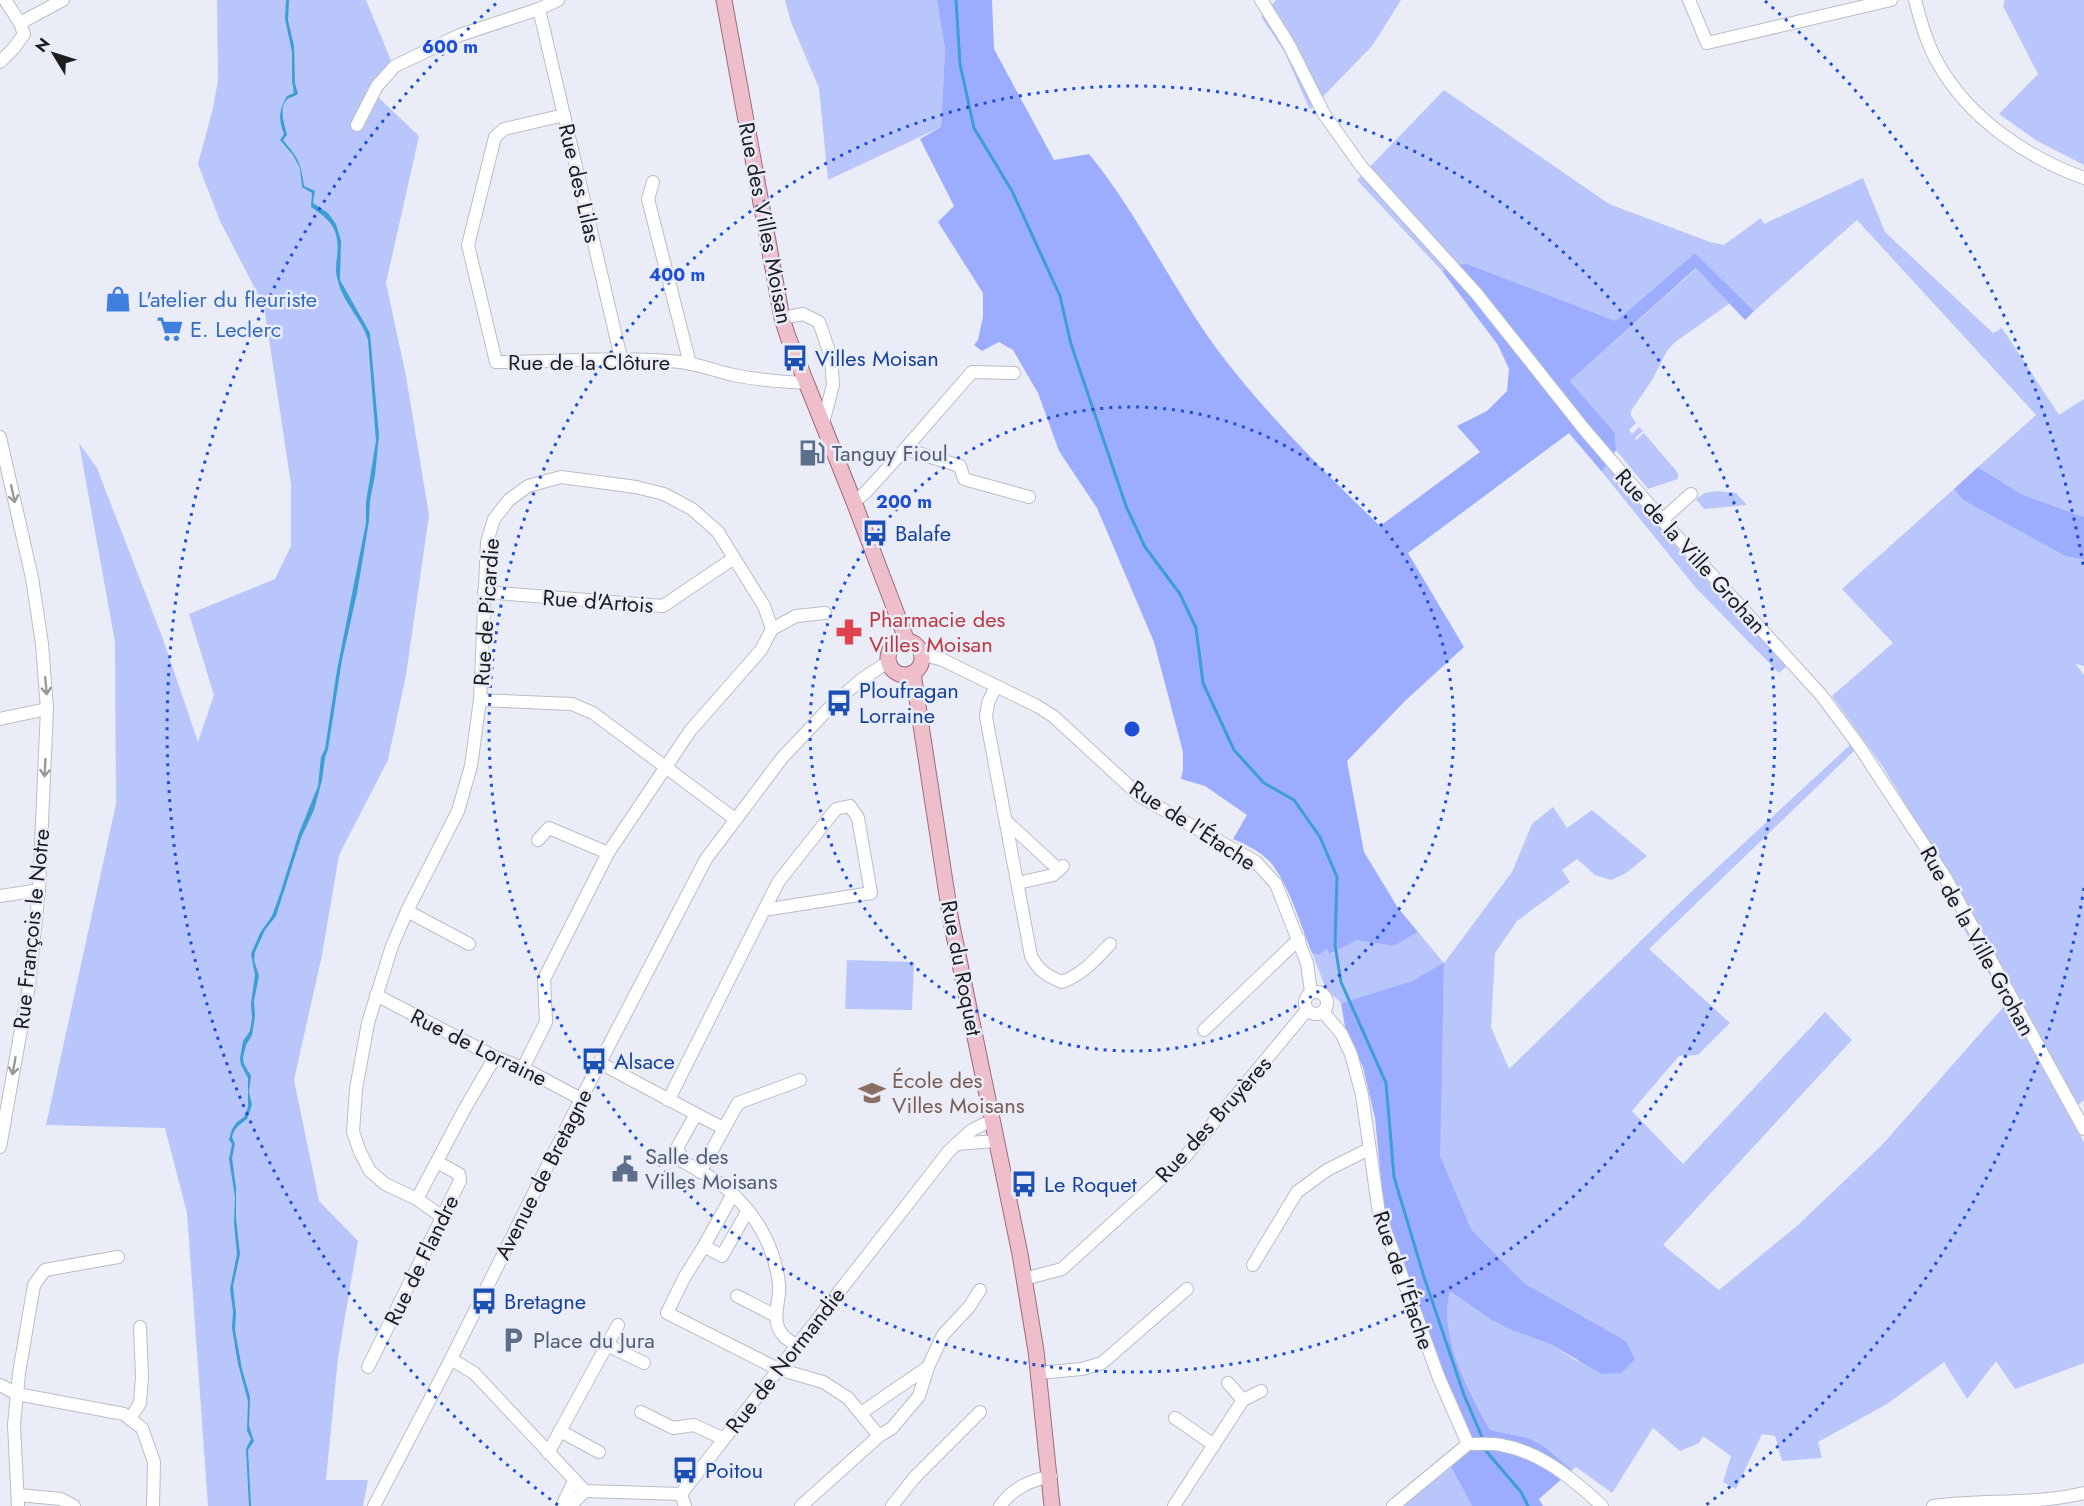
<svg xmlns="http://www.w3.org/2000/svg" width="2084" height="1506" font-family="Jost,sans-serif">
<rect width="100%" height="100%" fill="#eaedf8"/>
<g fill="#b9c6fb">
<path d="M217,0H366L392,63L379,98L419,136L386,283L406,376L429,515L406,675L388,760L339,855L322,955L294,1080L319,1201L358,1241L338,1358L326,1480H368L363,1506H208L187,1213L165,1128L46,1125L116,804L115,642L79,443L97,468L163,639L198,742L214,695L189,614L275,579L291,546V484L264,306L220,221L198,164L212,112L218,81Z"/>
<path d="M785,0H937L945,50L941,127L828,180L819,88L791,22Z"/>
<path d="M1276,0H1401L1372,46L1310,110L1284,51L1261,17Z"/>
<path d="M2005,0H2084V165L2037,141L1999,114L2038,74L2003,6Z"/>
<path d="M1444,90L1609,204L1710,242L1724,245L1761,218L1764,224L1863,178L1885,232L1993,333L2002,328L2059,415L2084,399V517L2021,494L1978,467L2036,415L1857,220L1754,311L1695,253L1616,321L1465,263L1442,271L1357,180Z"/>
<path d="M1697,268L1730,303L1674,343L1667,351L1652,380L1631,411V416L1636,423L1629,430L1632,434L1639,427L1643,431L1635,438L1636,440L1644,433L1678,473V479L1648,489L1616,450L1615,433L1570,381Z"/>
<path d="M1607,464L1686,558L1787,666L1779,673L1696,588L1602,472Z"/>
<path d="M1954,489L1963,500L2065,556L2084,560V666L2076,664L2084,675V1100L2068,1114L2084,1142V1363L2015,1389L1996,1361L1967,1399L1944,1362L1887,1404L1818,1442L1822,1458L1782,1461L1775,1436L1762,1434L1736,1489L1723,1482L1731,1456L1703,1436L1699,1443L1680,1451L1653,1428L1612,1493L1576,1467L1572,1470L1545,1447L1529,1438L1490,1430C1469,1390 1438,1336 1450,1290L1514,1331L1550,1344L1577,1361L1626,1341L1524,1283L1471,1229L1439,1156L1444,964L1412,981L1341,1003L1326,989L1312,953L1319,955L1327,949L1331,954L1357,939L1394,946L1418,932L1444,963L1512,872L1532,824L1553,807L1567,828L1592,810L1647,856L1626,873L1611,880L1595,875L1577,859L1562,870L1570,882L1517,921L1495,953L1491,1027L1509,1069L1691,892L1850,745L1855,750L1649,949L1730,1023L1698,1055L1679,1056L1632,1111L1683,1164L1825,1012L1852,1040L1663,1245L1719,1290L1798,1225L1882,1145L2006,1004L1961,924L1971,913L1883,767L1832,696L1893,643L1842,589Z"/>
<path d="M1717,491L1736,493L1747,505L1704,509L1696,499L1705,493Z"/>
<path d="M847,960L914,962L912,1010L845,1009Z"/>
<path d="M1451,1467L1472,1506H1402Z"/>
</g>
<g fill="#9cadff">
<path d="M937,0H992L994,49L1054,160L1089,154C1139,215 1172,288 1219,352C1267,415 1323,471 1380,526L1480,452L1457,426L1487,411L1507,391L1509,369L1498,345L1442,271L1465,263L1616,321L1695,253L1754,311L1745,320L1696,268L1570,381L1615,433L1616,450L1602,472L1569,433L1408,553L1464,647L1406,700L1347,761L1364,852L1398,908L1418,932L1394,946L1357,940L1330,954L1327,949L1319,955L1312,953C1301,926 1290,888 1272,864C1262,852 1247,845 1233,839L1247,815L1205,786L1181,779L1183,770V752L1154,642L1097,508L1059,451L1038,393L1013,350L999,342L982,351L974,345L978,340L983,317V293L938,222L954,206L920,139L941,127L945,50Z"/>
<path d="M1978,467L2021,494L2084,517V560L2065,556L1963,500L1954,489Z"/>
<path d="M1444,963L1440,1156L1471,1229L1524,1283L1626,1341L1635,1359L1621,1373L1602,1374L1550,1344L1514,1331L1492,1320L1450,1291C1438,1336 1469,1391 1490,1430L1529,1438L1545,1447L1572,1470L1539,1499L1543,1506H1472L1451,1467L1469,1450L1384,1210L1375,1118L1363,1067L1346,1033L1341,1003L1412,981Z"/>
</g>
<path fill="#3c9ed3" d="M286,0H289L288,20L294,46L295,83L298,94C295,96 292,97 289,98C277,106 285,125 287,135L283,140C298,158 301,162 304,186L315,191L313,203L328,213L336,224L341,241L340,280L370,333L379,436L375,475L370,501L369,521L357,593L342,660L328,749L325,758L322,780L314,810L301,838L276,916L265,930L255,952L254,960L259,976L254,1001L255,1016L252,1035L246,1045L243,1058L244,1064L251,1076L249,1092L252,1105L247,1119C239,1125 235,1127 232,1137L235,1144L232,1158L236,1188V1218L240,1254L233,1286L236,1313L235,1330L242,1369L250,1397L249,1426L254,1441L248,1450L251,1506H249L246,1449L251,1439L247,1431L248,1401L238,1364L232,1328L233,1311L230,1289L237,1254L234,1223L235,1197L229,1159L232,1144L229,1140L232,1129L237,1122L244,1117L248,1107V1078L241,1065L240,1058L243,1041L250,1031L252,1018L251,1003L255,975L251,954L260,933L272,916L280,894L299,833L318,786L321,757L325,749L337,670L366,523V502L376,441L368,340C362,319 343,303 338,281C335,273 336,265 337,257C340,230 332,221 311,207L312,193L302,187L300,168L293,155L280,140L284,134C278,119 279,110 287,96L294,93L292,81V52L285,19Z"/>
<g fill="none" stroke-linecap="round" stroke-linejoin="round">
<g stroke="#3c9ed3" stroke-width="3">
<path d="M956,0L960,64L974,128L1012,191L1060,296L1071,344L1126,506L1145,547L1180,594L1196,628L1203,683L1234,750L1264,783L1294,800L1320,837L1337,877L1335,945L1341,982L1386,1083L1394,1177L1424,1277L1464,1395L1482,1437"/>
<path d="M1486,1451L1521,1492L1528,1506"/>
</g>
<g stroke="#babdc7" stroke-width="14">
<g id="minor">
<path d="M1261,0L1288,43L1324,114L1361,166L1476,293L1584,429L1662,520L1822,696L1859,746L1945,877L2084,1129"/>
<path d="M1689,0L1707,43L1891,0"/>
<path d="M1915,0C1921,22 1927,45 1939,65C1970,119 2026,157 2084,178"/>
<path d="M539,9L621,358"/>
<path d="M20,23L63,0"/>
<path d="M0,62L14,48L24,34L20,23L5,0"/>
<path d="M564,115L504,129L495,137L468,245L496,362C557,362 618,356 680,362C698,364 716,371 733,375C758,380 782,382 807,383"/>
<path d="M357,125L377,86L395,66L460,35L539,9L558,0"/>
<path d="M653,182L648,199L690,364"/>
<path d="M782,318L803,314L819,322L831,357L833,385L823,423"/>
<path d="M0,437L32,578L42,644L47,709L39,890L29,985L0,1147"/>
<path d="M905,449L960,466L964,479L1029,497"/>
<path d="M854,502L865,493L905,449L972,372L1014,373"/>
<path d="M1662,520L1691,494"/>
<path d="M484,592L663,606L734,558"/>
<path d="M772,629L796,616L825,613"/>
<path d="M921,654L943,660L1037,706L1053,716L1141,797L1256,862L1276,884L1307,963L1311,992"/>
<path d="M996,686L988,703L986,717L1031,956C1039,971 1047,976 1062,982C1083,974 1095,960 1110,944"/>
<path d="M480,700L572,704L593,713L735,819"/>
<path d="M0,719L47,709"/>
<path d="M1006,821L1059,870"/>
<path d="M538,840L549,828L608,853"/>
<path d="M1018,883L1053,875L1063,866"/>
<path d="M0,896L39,890"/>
<path d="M407,911L469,944"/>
<circle cx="1316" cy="1003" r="11"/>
<path d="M376,995L495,1057L523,1068L581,1099"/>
<path d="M1323,1012L1341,1033L1351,1054L1362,1095L1379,1213L1439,1378L1468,1444"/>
<path d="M1204,1030L1299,939"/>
<path d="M600,1063L696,1114L677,1148L684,1162C698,1170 714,1178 727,1189C755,1212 775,1247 779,1284C781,1300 770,1319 782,1334C785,1338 791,1342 796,1345"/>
<path d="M668,1100L672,1093L764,910L779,881L836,809L850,806L858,818L871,893L764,910"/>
<path d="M696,1114L723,1128"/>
<path d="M956,1144L996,1141"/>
<path d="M700,1172L738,1103L800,1080"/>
<path d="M733,1194L704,1246L722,1256L748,1210"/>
<path d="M417,1199L464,1110L495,1057"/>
<path d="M441,1216L417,1199L385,1184L370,1171L360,1152L353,1132L356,1089L368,1023L392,946L407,911L458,811L471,766L480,700L487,542L494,519L509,500L528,486L561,477L636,487L664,494L692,509L718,532L764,606L772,629L761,650L690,731L608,853L544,979L546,1022L523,1068"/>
<path d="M704,1246L684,1278L667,1313L778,1369L823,1382L848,1398L879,1436L801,1506"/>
<path d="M1253,1265L1297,1192L1327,1170L1369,1149"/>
<path d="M1024,1279L1062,1269L1185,1157L1307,1010"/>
<path d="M737,1296L776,1316"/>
<path d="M140,1327L142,1377L140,1403L130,1419L142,1428L154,1462L153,1506"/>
<path d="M607,1345L618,1325"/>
<path d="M451,1359L474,1373L585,1491L681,1494L949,1151L972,1130L992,1120"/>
<path d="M368,1367L460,1181L459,1174L437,1162"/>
<path d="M1038,1373L1082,1369L1102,1363L1187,1289"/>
<path d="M1228,1383L1243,1400"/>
<path d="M0,1385L17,1394L124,1414L130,1419"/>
<path d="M641,1412L673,1428L694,1425L724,1439"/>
<path d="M861,1413L928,1367"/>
<path d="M1175,1418L1214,1445"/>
<path d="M560,1431L599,1452"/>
<path d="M879,1436L892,1428L919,1396L928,1367L943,1335L969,1307L980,1290"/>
<path d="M548,1453L607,1345L644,1363"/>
<path d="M681,1494L685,1506"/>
<path d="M18,1495L61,1499L74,1506"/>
<path d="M18,1506L14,1425L19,1373L34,1285L45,1270L118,1257"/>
<path d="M374,1506L451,1359L581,1099L706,859L782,758L832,705L862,679L888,662"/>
<path d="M562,1506L574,1481"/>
<path d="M570,1506L585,1491"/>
<path d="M892,1506L914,1478L980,1412"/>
<path d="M1000,1506C1013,1488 1029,1481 1051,1476"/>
<path d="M1174,1506L1243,1400L1261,1391"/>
<path d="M1393,1506L1468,1444C1478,1444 1490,1443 1501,1445C1541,1452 1573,1479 1602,1506"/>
<path d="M1933,1506C1983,1499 2035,1505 2084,1493"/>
</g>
</g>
<g stroke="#9d6b79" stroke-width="17">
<g id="major">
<path d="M724,0L782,318L788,337L854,502L907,641"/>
<circle cx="905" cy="658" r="17"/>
<path d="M913,673L951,921L1020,1254L1036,1351L1052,1506"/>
</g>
</g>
<use href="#minor" stroke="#fff" stroke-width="12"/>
<use href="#major" stroke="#eebfcb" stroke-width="15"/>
</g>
<defs><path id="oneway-shaft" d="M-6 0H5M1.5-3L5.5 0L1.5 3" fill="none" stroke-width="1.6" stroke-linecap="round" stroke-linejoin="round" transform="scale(1.5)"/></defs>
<g stroke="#99999b">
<use href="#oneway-shaft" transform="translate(13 494) rotate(78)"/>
<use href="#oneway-shaft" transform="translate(46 686) rotate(85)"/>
<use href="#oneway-shaft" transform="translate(45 768) rotate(93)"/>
<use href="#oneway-shaft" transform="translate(14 1066) rotate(100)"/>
</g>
<g fill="none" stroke="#1d4ed8" stroke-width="3" stroke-dasharray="3 6">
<circle cx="1132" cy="729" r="322"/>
<circle cx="1132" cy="729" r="643"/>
<path d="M2084 888A965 965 0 0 1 1706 1505M558 1505A965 965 0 0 1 499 1M1765 1A965 965 0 0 1 2084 570"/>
</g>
<defs>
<g id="shop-bare" transform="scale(2.07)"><path d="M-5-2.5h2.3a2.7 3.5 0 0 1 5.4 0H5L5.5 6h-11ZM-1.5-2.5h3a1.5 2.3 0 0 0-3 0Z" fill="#3f7fe0" stroke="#eaedf8" stroke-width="2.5" paint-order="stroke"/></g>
<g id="supermarket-bare" transform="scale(2.07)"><path d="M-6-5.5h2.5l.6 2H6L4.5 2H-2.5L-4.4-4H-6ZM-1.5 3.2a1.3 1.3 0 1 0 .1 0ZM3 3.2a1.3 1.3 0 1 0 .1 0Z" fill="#3f7fe0" stroke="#eaedf8" stroke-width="2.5" paint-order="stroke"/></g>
<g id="bus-bare" transform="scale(2.07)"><path d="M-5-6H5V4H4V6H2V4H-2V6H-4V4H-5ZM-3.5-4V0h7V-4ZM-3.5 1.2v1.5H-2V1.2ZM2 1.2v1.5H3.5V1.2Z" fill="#1a4fb4" stroke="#eaedf8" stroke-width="2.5" paint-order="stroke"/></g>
<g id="fuel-bare" transform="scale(2.07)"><path d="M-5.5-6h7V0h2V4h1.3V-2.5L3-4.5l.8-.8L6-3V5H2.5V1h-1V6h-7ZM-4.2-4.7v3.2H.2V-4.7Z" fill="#5c6f8a" stroke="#eaedf8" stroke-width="2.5" paint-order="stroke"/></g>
<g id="pharmacy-bare" transform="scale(2.07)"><path d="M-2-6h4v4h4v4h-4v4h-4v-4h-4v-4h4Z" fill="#e0444e" stroke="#eaedf8" stroke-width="2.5" paint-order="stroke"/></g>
<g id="school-bare" transform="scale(2.07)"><path d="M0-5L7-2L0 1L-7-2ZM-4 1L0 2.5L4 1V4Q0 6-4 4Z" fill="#8d6e63" stroke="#eaedf8" stroke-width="2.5" paint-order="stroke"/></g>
<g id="civic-bare" transform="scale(2.07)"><path d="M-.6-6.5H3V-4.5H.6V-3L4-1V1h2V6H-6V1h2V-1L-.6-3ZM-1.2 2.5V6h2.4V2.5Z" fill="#5c6f8a" stroke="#eaedf8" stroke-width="2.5" paint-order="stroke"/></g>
<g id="parking-bare" transform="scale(2.07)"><path d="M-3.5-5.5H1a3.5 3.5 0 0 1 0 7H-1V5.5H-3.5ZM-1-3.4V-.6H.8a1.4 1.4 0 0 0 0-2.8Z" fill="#5c6f8a" stroke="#eaedf8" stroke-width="2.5" paint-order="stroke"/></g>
</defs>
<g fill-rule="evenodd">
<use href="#shop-bare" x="118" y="299"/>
<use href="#supermarket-bare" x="170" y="329"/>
<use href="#bus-bare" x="795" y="358"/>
<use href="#fuel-bare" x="812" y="453"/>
<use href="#bus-bare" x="875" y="533"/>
<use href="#pharmacy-bare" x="849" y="632"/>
<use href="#bus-bare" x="839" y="703"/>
<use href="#bus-bare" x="594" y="1061"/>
<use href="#school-bare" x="872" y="1093"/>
<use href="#civic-bare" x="625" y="1169"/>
<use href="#bus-bare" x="1024" y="1184"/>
<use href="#bus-bare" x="484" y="1301"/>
<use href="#parking-bare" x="513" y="1340"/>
<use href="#bus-bare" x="685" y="1470"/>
</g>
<g text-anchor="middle" stroke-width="5" stroke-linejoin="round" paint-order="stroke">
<g font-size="22" fill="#1c1d21" stroke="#eaedf8">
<text transform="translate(580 183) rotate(77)" y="8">Rue des Lilas</text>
<text transform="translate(766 223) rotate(79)" y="8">Rue des Villes Moisan</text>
<text x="589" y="370">Rue de la Clôture</text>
<text transform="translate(1691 551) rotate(48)" y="8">Rue de la Ville Grohan</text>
<text transform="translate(598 601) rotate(4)" y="8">Rue d'Artois</text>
<text transform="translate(486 612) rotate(-86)" y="8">Rue de Picardie</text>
<text transform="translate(1193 825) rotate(33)" y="8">Rue de l'Étache</text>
<text transform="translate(31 929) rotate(-84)" y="8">Rue François le Notre</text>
<text transform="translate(1978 941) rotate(61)" y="8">Rue de la Ville Grohan</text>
<text transform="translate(962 968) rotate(79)" y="8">Rue du Roquet</text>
<text transform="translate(479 1047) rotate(26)" y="8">Rue de Lorraine</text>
<text transform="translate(1213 1119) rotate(-48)" y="8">Rue des Bruyères</text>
<text transform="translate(543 1174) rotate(-63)" y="8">Avenue de Bretagne</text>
<text transform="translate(421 1260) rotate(-64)" y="8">Rue de Flandre</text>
<text transform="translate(1404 1280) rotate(71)" y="8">Rue de l'Étache</text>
<text transform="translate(785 1360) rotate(-52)" y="8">Rue de Normandie</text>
</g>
<g font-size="22" fill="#366cbe" stroke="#eaedf8" text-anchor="start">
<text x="138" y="307">L'atelier du fleuriste</text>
<text x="190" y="337">E. Leclerc</text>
</g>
<g font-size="22" fill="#164399" stroke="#eaedf8" text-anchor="start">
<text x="815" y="366">Villes Moisan</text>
<text x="895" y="541">Balafe</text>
<text x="859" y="698">Ploufragan<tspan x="859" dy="25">Lorraine</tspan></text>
<text x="614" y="1069">Alsace</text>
<text x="1044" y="1192">Le Roquet</text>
<text x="504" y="1309">Bretagne</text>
<text x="705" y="1478">Poitou</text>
</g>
<g font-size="22" fill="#4e5e75" stroke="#eaedf8" text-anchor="start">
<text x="832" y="461">Tanguy Fioul</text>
<text x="645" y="1164">Salle des<tspan x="645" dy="25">Villes Moisans</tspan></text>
<text x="533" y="1348">Place du Jura</text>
</g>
<g font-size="22" fill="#be3a42" stroke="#eaedf8" text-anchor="start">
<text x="869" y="627">Pharmacie des<tspan x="869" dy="25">Villes Moisan</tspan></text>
</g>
<g font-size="22" fill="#785e54" stroke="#eaedf8" text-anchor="start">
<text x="892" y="1088">École des<tspan x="892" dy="25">Villes Moisans</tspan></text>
</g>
</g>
<circle cx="1132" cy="729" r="9" fill="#1d4ed8" stroke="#eaedf8" stroke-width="3"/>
<g font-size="18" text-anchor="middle" font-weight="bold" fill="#1d4ed8" stroke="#eaedf8" stroke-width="5" stroke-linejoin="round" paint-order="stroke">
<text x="450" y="53">600 m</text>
<text x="677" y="281">400 m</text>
<text x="904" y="508">200 m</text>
</g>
<g transform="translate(54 54) rotate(308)" stroke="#eaedf8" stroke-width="4.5" paint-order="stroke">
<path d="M0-4.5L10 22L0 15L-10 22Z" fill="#1c1d21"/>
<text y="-9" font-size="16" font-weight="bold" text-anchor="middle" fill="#1c1d21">N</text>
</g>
</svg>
